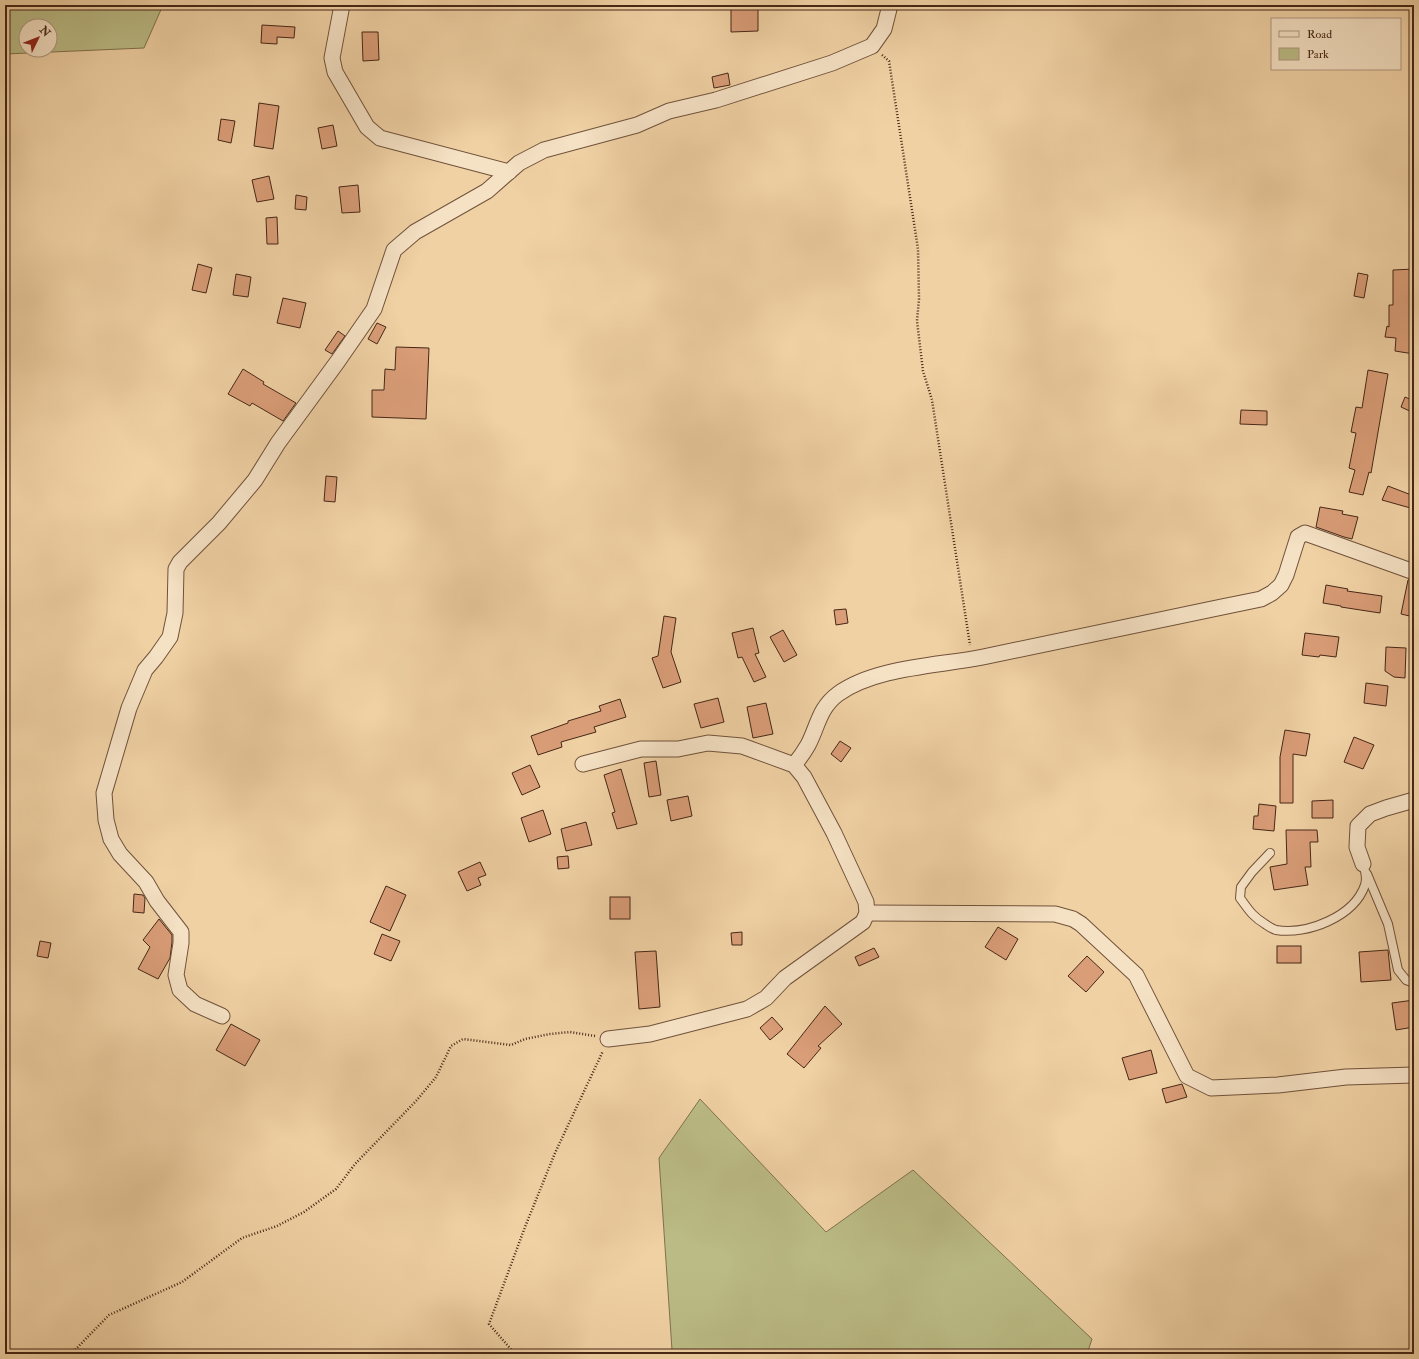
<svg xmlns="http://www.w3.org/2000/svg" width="1419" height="1359" font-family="'IM FELL Double Pica',serif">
<rect width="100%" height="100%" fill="#f0d1a4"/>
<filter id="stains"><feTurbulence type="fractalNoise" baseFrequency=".005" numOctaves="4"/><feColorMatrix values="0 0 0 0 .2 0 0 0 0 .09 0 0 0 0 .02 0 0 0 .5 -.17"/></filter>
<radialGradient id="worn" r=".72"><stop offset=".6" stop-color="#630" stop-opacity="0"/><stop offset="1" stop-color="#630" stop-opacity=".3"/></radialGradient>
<g fill="#bbbb85" stroke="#80714e" fill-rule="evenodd">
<path d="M5,5H163L144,48L5,54ZM26,26H50V50H26Z"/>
<path d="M700,1099L826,1232L913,1170L1092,1339L1087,1354H674L672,1350L659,1158Z"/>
</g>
<g fill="#d99d77" stroke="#462716">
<path d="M758,6V31L731,32V7Z"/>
<path d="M262,25L295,27L294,38L277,37V44L261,43Z"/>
<path d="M362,32H378L379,60L363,61Z"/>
<path d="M728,73L730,85L714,88L712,77Z"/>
<path d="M259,103L279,106L273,149L254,146Z"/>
<path d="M221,119L235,121L231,143L218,140Z"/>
<path d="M333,125L337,146L322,149L318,128Z"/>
<path d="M269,176L274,199L257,202L252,180Z"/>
<path d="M358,185L360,212L342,213L339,187Z"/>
<path d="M296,195L307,197L306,210L295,209Z"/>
<path d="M277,217L278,244H267L266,218Z"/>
<path d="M198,264L212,268L206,293L192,290Z"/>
<path d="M1414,269V354L1395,351L1396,338L1385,337L1387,326L1389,327V305H1393V270Z"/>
<path d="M1358,273L1368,275L1364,298L1354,296Z"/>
<path d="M236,274L251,277L248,297L233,295Z"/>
<path d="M283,298L306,303L300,328L277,323Z"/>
<path d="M377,323L386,327L377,344L368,339Z"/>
<path d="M338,331L345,336L332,354L325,350Z"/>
<path d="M396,347L429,348L426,419L372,417V390H384L385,369L395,370Z"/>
<path d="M243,369L264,382L263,384L296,403L283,421L252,403L250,406L228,394Z"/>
<path d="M1368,370L1388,374L1371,473L1369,472L1363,495L1349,492L1355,470L1349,468L1356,433L1351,432L1356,407L1362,408Z"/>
<path d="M1405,397L1414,401V413L1401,407Z"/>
<path d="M1241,410L1267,411V425L1240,424Z"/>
<path d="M326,476L337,477L335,502L324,501Z"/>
<path d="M1388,486L1414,496V509L1382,500Z"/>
<path d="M1320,507L1343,511L1342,514L1358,517L1352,539L1344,537L1316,527Z"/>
<path d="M1408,580L1414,581V617L1401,614Z"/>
<path d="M1326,585L1348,589L1347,591L1382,596L1380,613L1341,607V606L1323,603Z"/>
<path d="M846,609L848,623L836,625L834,610Z"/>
<path d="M664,616L676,618L671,652L681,682L663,688L652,658L658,656Z"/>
<path d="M753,628L759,653L755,654L766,677L754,682L742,657L738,658L732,633Z"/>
<path d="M783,630L797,655L784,662L770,637Z"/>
<path d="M1305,633L1339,637L1336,657L1320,655L1319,657L1302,655Z"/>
<path d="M1386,647L1406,648L1405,678L1394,677L1385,671Z"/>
<path d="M1366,683L1388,686L1386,706L1364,703Z"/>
<path d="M718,698L724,722L701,728L694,704Z"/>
<path d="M620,699L626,717L594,727L596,732L561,742L562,747L538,755L531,736L568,723V721L601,711L599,706Z"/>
<path d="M766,703L773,734L753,738L747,707Z"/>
<path d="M1285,730L1310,734L1306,756L1293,754V803H1280V757Z"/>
<path d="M1354,737L1374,745L1363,769L1344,762Z"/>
<path d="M840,741L851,748L841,762L831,754Z"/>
<path d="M656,761L661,795L649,797L644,763Z"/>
<path d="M530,765L540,787L522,795L512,773Z"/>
<path d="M621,769L637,824L617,829L612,813L615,812L604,775Z"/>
<path d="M688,796L692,816L671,821L667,800Z"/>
<path d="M1333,800V818H1312V801Z"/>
<path d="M1259,804L1276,806L1274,831L1253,829L1254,816H1258Z"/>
<path d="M543,810L551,834L529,842L521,818Z"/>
<path d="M586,822L592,845L566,851L561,829Z"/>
<path d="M1286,830H1317L1318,842H1310L1311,867H1305L1308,885L1274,890L1270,867L1287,864Z"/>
<path d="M568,856L569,868L558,869L557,857Z"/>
<path d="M480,862L486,875L478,878L481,885L467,891L458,872Z"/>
<path d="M386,886L406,895L390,931L370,922Z"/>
<path d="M134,894L143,895L145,898L144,913L133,912Z"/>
<rect x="610" y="897" width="20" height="22"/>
<path d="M159,919L172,935V942L170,958L158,979L138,969L150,947L143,940Z"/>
<path d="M998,927L1018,939L1006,960L985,947Z"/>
<path d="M742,932V945H732L731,933Z"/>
<path d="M382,934L400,941L391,961L374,954Z"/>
<path d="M40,941L51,943L48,958L37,956Z"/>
<rect x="1277" y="946" width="24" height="17"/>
<path d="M874,948L879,957L859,966L855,957Z"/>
<path d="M1388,950L1391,980L1361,982L1359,952Z"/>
<path d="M656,951L660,1007L639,1009L635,952Z"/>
<path d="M1087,956L1104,972L1086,992L1068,976Z"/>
<path d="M1414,1000V1027L1396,1030L1392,1003Z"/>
<path d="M825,1006L842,1024L818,1046L821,1048L804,1068L787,1054Z"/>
<path d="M772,1017L783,1029L770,1040L760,1028Z"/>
<path d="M231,1024L260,1040L245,1066L216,1050Z"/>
<path d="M1151,1050L1157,1073L1129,1080L1122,1058Z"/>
<path d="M1182,1084L1187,1097L1166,1103L1162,1089Z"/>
</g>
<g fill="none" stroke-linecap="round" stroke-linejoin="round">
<g stroke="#70523a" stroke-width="10">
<g id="service">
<path d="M1270,853L1252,872L1241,887L1240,898C1249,910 1252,916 1265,924C1268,926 1272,929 1276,930C1307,935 1354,917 1365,885C1367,879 1365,870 1363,864"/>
<path d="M1367,874L1388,924L1398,970L1406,980L1414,983"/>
</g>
</g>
<g stroke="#70523a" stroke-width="17">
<g id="minor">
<path d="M342,5L332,58L335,72L367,127L380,138L509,172"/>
<path d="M583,764L641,749H678L708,743L742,746L794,765L804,777L834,833L866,902L867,913L863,922L785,978L766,998L747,1009L650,1034L608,1039"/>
<path d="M794,765C799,759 804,752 808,745C818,726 819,708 838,694C875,667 938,666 983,657C1075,638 1168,618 1261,599L1272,593L1281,585L1286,575L1298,537L1305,533L1414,572"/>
<path d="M1363,864L1357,847L1358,826L1370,814L1386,808L1414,800"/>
<path d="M867,913L1055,914L1073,919L1081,924L1136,975L1187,1076L1211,1088L1278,1085L1346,1077L1414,1075"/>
<path d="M222,1016L195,1004L180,990L176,975L181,943V932L157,901L146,882L120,854L111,839L106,820L104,793L129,708L145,670L156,657L170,637L175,613L176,569L180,562L219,523L255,480L278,443L338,361L374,309L394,250L415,232L487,191L519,163L544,150L637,125L669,111L716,100L832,63L872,46L884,29L890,5"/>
</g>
</g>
<g stroke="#462716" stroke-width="2.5" stroke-dasharray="1 2" stroke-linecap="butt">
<path d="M882,55L889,61L918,249L919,299L917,321L923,371L932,400L970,645"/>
<path d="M71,1354L109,1315L182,1282L242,1238L277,1226L304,1212L336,1189L355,1164L417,1100L436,1077L451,1046L463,1039L511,1045L525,1039L550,1034L570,1032L595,1036"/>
<path d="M515,1354L489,1324L525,1227L555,1153L603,1051"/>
</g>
<use href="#service" stroke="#f5e1c4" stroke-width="8"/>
<use href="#minor" stroke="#f5e1c4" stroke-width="15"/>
</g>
<rect width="1419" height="1359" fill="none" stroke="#f0d1a4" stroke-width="20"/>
<rect x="6" y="6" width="1407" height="1347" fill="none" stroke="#462716" stroke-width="2"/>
<rect x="10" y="10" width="1399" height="1339" fill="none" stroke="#462716"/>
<rect x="1271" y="18" width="130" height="52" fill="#f5e1c4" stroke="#af977e"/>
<rect x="1279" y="31" width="20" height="6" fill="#f5e1c4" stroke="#af977e"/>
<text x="1307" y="38" font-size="12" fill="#462716">Road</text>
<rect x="1279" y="48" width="20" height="12" fill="#bbbb85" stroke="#af977e"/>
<text x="1307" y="58" font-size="12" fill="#462716">Park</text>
<g transform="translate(38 38) rotate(47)"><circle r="19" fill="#f5e1c4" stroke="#af977e"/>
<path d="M0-3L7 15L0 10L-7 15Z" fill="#8f2418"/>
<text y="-6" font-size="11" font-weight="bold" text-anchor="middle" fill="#462716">N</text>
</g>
<rect width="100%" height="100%" filter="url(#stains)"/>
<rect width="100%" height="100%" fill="url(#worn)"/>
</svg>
